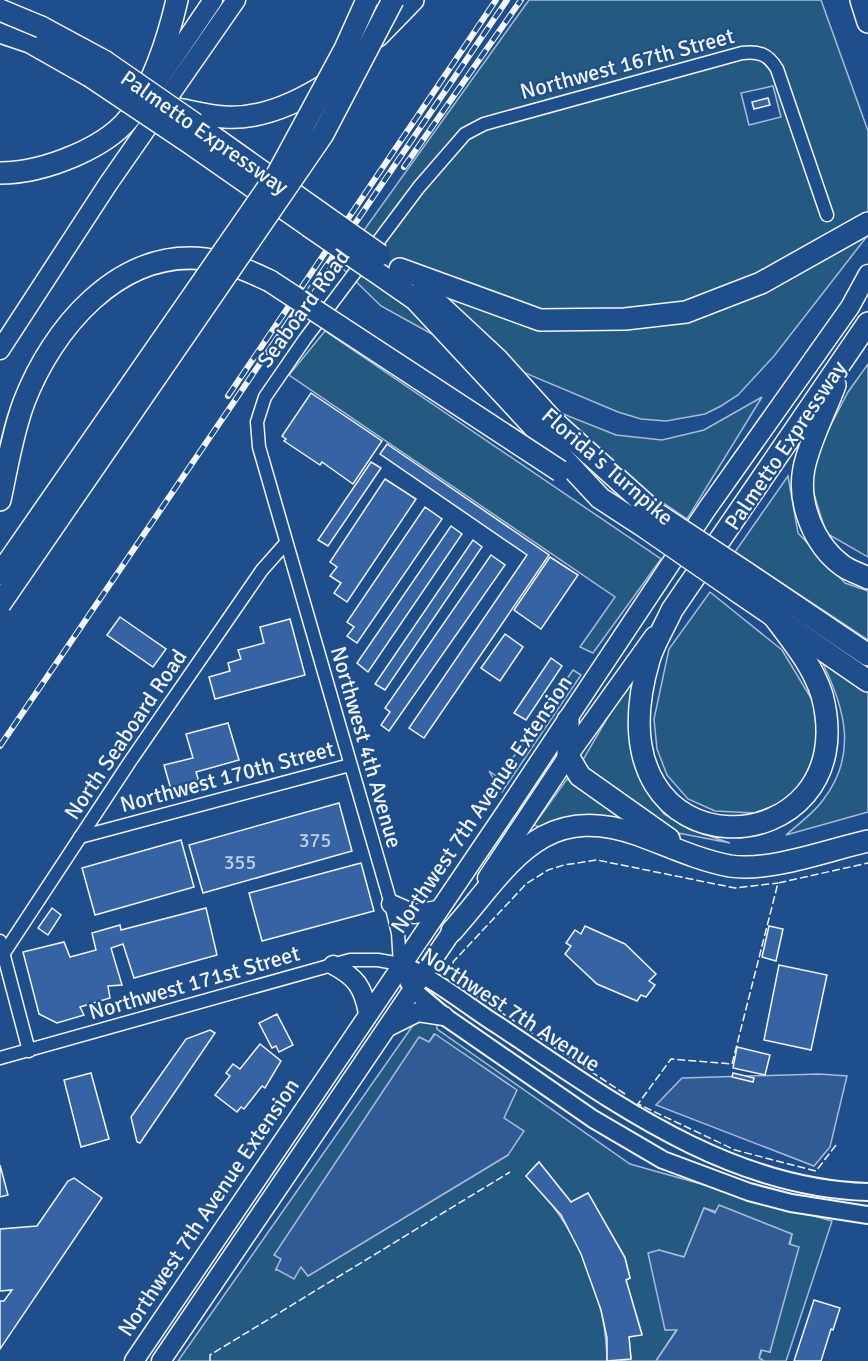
<svg xmlns="http://www.w3.org/2000/svg" width="868" height="1361" font-family="Signika,sans-serif">
<rect width="100%" height="100%" fill="#1f4e8c"/>
<g fill="#245a82" stroke="#a8bbd7" stroke-width="1.5" fill-rule="evenodd">
<path d="M529,0H821L868,131V235L774,356L738,395L721,406L705,414L666,421L641,419L618,412L430,333L381,306L339,265ZM773,86L781,117L749,125L741,93Z"/>
<path d="M325,331L661,559L593,653L580,647L615,597L289,375Z"/>
<path d="M868,364V557L826,533L807,471L848,392Z"/>
<path d="M488,384L616,435L662,440L704,430L762,397L687,519Z"/>
<path d="M788,476L798,533L845,583L868,591V640L735,552Z"/>
<path d="M710,592L782,650L814,703L818,749L798,790L779,804L754,813L715,811L688,799L667,775L657,749L654,719L669,649Z"/>
<path d="M822,662L868,692V812L786,835C798,824 814,813 823,800C858,755 845,708 822,662Z"/>
<path d="M573,670L581,675L502,792L492,786L493,778L489,771L499,778Z"/>
<path d="M634,672L629,731L644,784L664,814L689,829L730,843L673,832L580,765Z"/>
<path d="M567,779L640,827L586,818L540,827L534,825Z"/>
<path d="M416,1021L437,1022V1029L630,1164L832,1221L786,1361H764L759,1358L762,1350L770,1352L792,1234L704,1208L684,1257L659,1250L666,1330L677,1329L656,1361H619L631,1358L629,1337L642,1334L626,1280L630,1278L625,1257L588,1193L571,1202L539,1162L526,1176C575,1223 606,1293 607,1361H178ZM434,1034L503,1118L508,1155L308,1276L301,1267L276,1270L421,1038L429,1042Z"/>
</g>
<g fill="#305b95" stroke="#a8bbd7" stroke-width="1.5">
<path d="M435,1034L517,1090L504,1118L524,1131L508,1155L308,1276L301,1267L294,1279L276,1269L281,1259L274,1255L419,1037L429,1042Z"/>
<path d="M819,1074L847,1076L830,1147L814,1166L656,1105L682,1078Z"/>
<path d="M719,1205L792,1234L789,1244L799,1247L770,1352L761,1350L759,1358L764,1361H656L677,1330H665L648,1253L659,1250L684,1257L704,1208L715,1213Z"/>
</g>
<g fill="#3563a3" stroke="#f2f6ff" stroke-width="1.5">
<path d="M768,98L770,105L754,109L752,102Z"/>
<path d="M311,393L382,441L353,484L322,462L320,465L284,441L286,439L282,436Z"/>
<path d="M387,444L549,555L424,738L409,728L527,555L380,454Z"/>
<path d="M371,462L381,468L328,546L318,540Z"/>
<path d="M385,479L416,499L347,602L334,593L341,583L330,576L337,567L330,562Z"/>
<path d="M425,507L442,519L357,643L347,636L354,627L347,622Z"/>
<path d="M451,526L462,534L368,672L357,663Z"/>
<path d="M473,540L482,547L385,690L375,684Z"/>
<path d="M491,555L505,565L389,731L381,725L390,712L385,708Z"/>
<path d="M550,557L578,575L541,629L514,610Z"/>
<path d="M120,617L166,649L153,667L107,635Z"/>
<path d="M290,619L305,675L215,699L209,677L230,671L228,663L241,659L238,650L264,643L260,627Z"/>
<path d="M505,634L523,647L500,681L481,668Z"/>
<path d="M551,658L562,666L526,720L514,713Z"/>
<path d="M228,723L239,760L196,772L200,785L172,793L164,765L193,758L186,734Z"/>
<path d="M339,803L352,851L203,893L189,845Z"/>
<path d="M181,840L194,887L95,915L82,868Z"/>
<path d="M361,863L374,911L262,941L249,893Z"/>
<path d="M52,908L61,915L48,935L38,928Z"/>
<path d="M206,908L217,955L134,978L123,944L111,948L122,985L108,986L110,998L80,1007L84,1015L57,1023L39,1014L23,952L64,942L70,957L96,950L92,933L120,925L121,930Z"/>
<path d="M585,926L625,944L656,974L649,981L655,985L646,997L641,995L637,1001L597,984L565,954L571,946L566,943L575,930L581,934Z"/>
<path d="M769,926L783,929L776,961L762,957Z"/>
<path d="M779,965L827,975L811,1050L764,1040Z"/>
<path d="M277,1014L293,1045L279,1052L276,1046L272,1048L259,1023Z"/>
<path d="M210,1030L215,1033L140,1143L137,1142L131,1117L186,1039Z"/>
<path d="M260,1044L281,1061L265,1088L262,1086L244,1109L241,1107L237,1112L215,1095L230,1076L226,1073L233,1064L240,1069Z"/>
<path d="M737,1047L770,1055L765,1075L733,1068Z"/>
<path d="M91,1073L109,1139L81,1147L64,1080Z"/>
<path d="M733,1073L754,1078L753,1082L732,1077Z"/>
<path d="M539,1162L571,1202L588,1193L625,1258L630,1278L626,1280L642,1335L629,1337L631,1359L607,1361V1338L601,1310L581,1254L561,1215L526,1176Z"/>
<path d="M0,1165L8,1195L0,1197Z"/>
<path d="M74,1178L102,1198L0,1349V1301H4L12,1290L0,1291V1229L37,1226L68,1181Z"/>
<path d="M814,1300L840,1308L833,1330L831,1329L821,1361H794Z"/>
</g>
<g fill="none" stroke-linecap="round" stroke-linejoin="round">
<g stroke="#f2f6ff" stroke-width="15">
<g id="street">
<path d="M80,837L350,765"/>
<path d="M0,941L29,1051"/>
<path d="M4,953L131,760L262,570L286,543"/>
<path d="M0,1058L350,960H378L400,964L398,933L391,904L259,447L257,422L265,397L305,339L419,187L465,134L484,124L742,53C759,51 768,54 777,69L827,215"/>
</g>
</g>
<g stroke="#f2f6ff" stroke-width="20">
<g id="secondary">
<path d="M400,964L412,989L444,1016L593,1119L663,1160L749,1192L791,1203L868,1215"/>
<path d="M411,969C442,984 470,1008 499,1026C612,1101 727,1188 868,1192"/>
</g>
</g>
<g stroke="#f2f6ff" stroke-width="21">
<g id="primary">
<path d="M152,90L213,0"/>
<path d="M0,350L108,184L236,0"/>
<path d="M487,878L568,756L654,636"/>
<path d="M391,904L414,914L438,910"/>
<path d="M333,965C356,977 363,987 368,1013"/>
<path d="M390,1026L418,1012L444,1016"/>
<path d="M134,1361L509,807L707,509L850,307L868,274"/>
<path d="M161,1361L459,921"/>
</g>
</g>
<g stroke="#f2f6ff" stroke-width="24">
<g id="highway">
<path d="M861,0L868,22"/>
<path d="M41,27L104,61"/>
<path d="M0,32L30,42L90,76"/>
<path d="M378,36L413,0"/>
<path d="M173,108C190,111 208,116 224,117C262,120 299,102 330,82"/>
<path d="M195,124L319,212"/>
<path d="M184,139L309,226"/>
<path d="M0,173C42,173 111,148 134,111C155,78 168,39 177,0"/>
<path d="M370,268L416,300L600,498L646,528"/>
<path d="M400,269L540,320L625,319L686,312L761,283L868,223"/>
<path d="M423,290L498,360L553,421L654,512"/>
<path d="M835,385C825,412 810,440 804,468C797,503 814,545 843,566C850,571 860,574 868,578"/>
<path d="M0,500C7,468 12,434 24,402C52,329 118,249 205,259C229,262 249,271 270,281"/>
<path d="M745,572L868,655"/>
<path d="M737,591L868,681"/>
<path d="M769,610C788,636 812,663 822,695C868,869 584,884 649,660C654,643 665,626 672,610L868,323"/>
<path d="M568,720V756L580,776L669,839"/>
<path d="M452,931C510,865 541,800 639,835C669,846 698,860 730,866C770,872 828,850 868,841"/>
</g>
</g>
<use href="#street" stroke="#1f4e8c" stroke-width="12"/>
<use href="#secondary" stroke="#1f4e8c" stroke-width="16"/>
<use href="#primary" stroke="#1f4e8c" stroke-width="18"/>
<use href="#highway" stroke="#1f4e8c" stroke-width="21"/>
<g stroke="#f2f6ff" stroke-width="6">
<g id="rail">
<path d="M404,167L521,0"/>
<path d="M228,396L496,0"/>
<path d="M0,746L507,0"/>
</g>
</g>
<use href="#rail" stroke="#1f4e8c" stroke-width="4" stroke-dasharray="11" stroke-linecap="butt"/>
<g stroke="#f2f6ff" stroke-width="24" stroke-linecap="butt">
<g id="highway-bridge">
<path d="M0,10L41,27"/>
<path d="M104,61L195,124"/>
<path d="M90,76L184,139"/>
<path d="M319,212L380,255"/>
<path d="M309,226L370,268"/>
<path d="M270,281L560,471"/>
<path d="M654,512L745,572"/>
<path d="M646,528L737,591"/>
<path d="M0,574L278,173L345,49L367,0"/>
<path d="M0,604L323,134L393,0"/>
</g>
</g>
<use href="#highway-bridge" stroke="#1f4e8c" stroke-width="21"/>
<g stroke="#f2f6ff" stroke-width="1.5" stroke-dasharray="8 3" stroke-linecap="butt">
<path d="M625,1094L461,986L453,962L526,884L548,870L564,865L597,860L735,888L778,883"/>
<path d="M836,1145L816,1171L735,1150L638,1104L671,1059L732,1064L778,883L868,863"/>
<path d="M210,1361V1355L510,1172"/>
</g>
</g>
<g text-anchor="middle" stroke-width="4.5" stroke-linejoin="round" paint-order="stroke">
<g font-size="20" fill="#c3d1e8">
<text x="315" y="847">375</text>
<text x="240" y="869">355</text>
</g>
<g font-size="22" fill="#f2f6ff" stroke="#1f4e8c">
<text transform="translate(627 63) rotate(-15)" y="8">Northwest 167th Street</text>
<text transform="translate(205 132) rotate(35)" y="8">Palmetto Expressway</text>
<text transform="translate(303 308) rotate(-54)" y="8">Seaboard Road</text>
<text transform="translate(785 445) rotate(-56)" y="8">Palmetto Expressway</text>
<text transform="translate(608 466) rotate(41)" y="8">Florida's Turnpike</text>
<text transform="translate(125 734) rotate(-56)" y="8">North Seaboard Road</text>
<text transform="translate(367 747) rotate(74)" y="8">Northwest 4th Avenue</text>
<text transform="translate(227 776) rotate(-15)" y="8">Northwest 170th Street</text>
<text transform="translate(481 804) rotate(-56)" y="8">Northwest 7th Avenue Extension</text>
<text transform="translate(194 982) rotate(-16)" y="8">Northwest 171st Street</text>
<text transform="translate(511 1009) rotate(33)" y="8">Northwest 7th Avenue</text>
<text transform="translate(208 1207) rotate(-56)" y="8">Northwest 7th Avenue Extension</text>
</g>
</g>
</svg>
